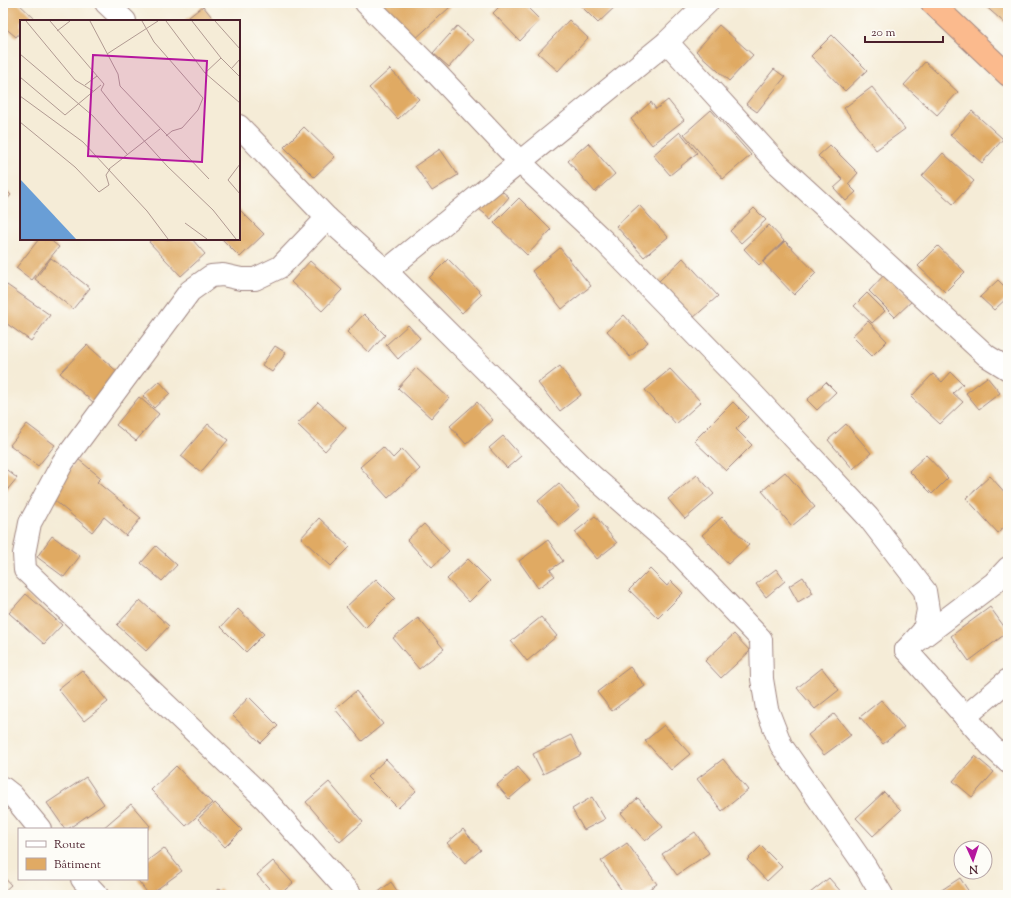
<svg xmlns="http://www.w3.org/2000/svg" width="1011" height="898" font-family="'Sorts Mill Goudy',serif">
<rect width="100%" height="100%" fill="#fdfcf7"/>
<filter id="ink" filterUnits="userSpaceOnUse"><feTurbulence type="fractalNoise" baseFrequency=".025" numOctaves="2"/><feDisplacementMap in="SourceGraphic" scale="8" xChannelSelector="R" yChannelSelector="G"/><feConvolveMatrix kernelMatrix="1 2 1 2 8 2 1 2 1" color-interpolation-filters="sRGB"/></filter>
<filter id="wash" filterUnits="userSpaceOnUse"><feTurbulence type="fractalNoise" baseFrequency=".012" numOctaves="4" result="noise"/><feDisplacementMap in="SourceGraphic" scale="16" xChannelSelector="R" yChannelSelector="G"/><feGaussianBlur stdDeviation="0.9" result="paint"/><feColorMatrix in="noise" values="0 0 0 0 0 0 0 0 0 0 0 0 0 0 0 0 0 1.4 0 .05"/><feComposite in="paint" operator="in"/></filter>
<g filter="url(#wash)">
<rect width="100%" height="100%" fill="#f5ecd7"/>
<g id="blocks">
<g fill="#e0aa64">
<path d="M3,3H18L34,18L31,21H21V31L16,37L3,26Z"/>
<path d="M378,3H446L450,7L413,41Z"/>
<path d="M503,3H523L540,20L520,41L493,13Z"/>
<path d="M578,3H619L598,23Z"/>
<path d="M982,3H1008V26Z"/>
<path d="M203,6L215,21H184Z"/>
<path d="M569,20L588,38L558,71L538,53Z"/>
<path d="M719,25L753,55L729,81L696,51Z"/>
<path d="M457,26L473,40L449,67L433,53Z"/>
<path d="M832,35L867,70L845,91L811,56Z"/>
<path d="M925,62L958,92L937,115L904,85Z"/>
<path d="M390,69L419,99L398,119L369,88Z"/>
<path d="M774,69L785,77L757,112L746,104Z"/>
<path d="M872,87L905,129L876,150L844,108Z"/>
<path d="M668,100L684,120L652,145L631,119L651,102L656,109Z"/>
<path d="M711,110L751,155L723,179L684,134Z"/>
<path d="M972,111L1003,139L982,163L950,135Z"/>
<path d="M304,127L335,157L314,177L284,147Z"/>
<path d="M680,132L697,153L670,175L653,155Z"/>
<path d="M588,143L615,174L595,192L568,161Z"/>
<path d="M830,145L858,173L848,184L856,192L846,201L834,188L843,180L818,156Z"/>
<path d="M440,149L458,175L432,191L415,166Z"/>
<path d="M943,153L974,181L953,204L922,176Z"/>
<path d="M3,187L11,195L3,204Z"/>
<path d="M497,187L509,197L491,219L479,209Z"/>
<path d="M519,198L551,230L527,255L494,223Z"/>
<path d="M639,205L668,237L644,257L616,226Z"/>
<path d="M754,208L766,220L741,243L730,231Z"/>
<path d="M239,209L264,234L240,257L222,239H239Z"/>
<path d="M769,225L784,241L759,265L744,249Z"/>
<path d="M39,239H49L59,247L32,280L16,268Z"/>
<path d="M152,239H192L205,254L181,276L149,242Z"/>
<path d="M785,241L816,273L794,295L763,262Z"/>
<path d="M938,246L965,272L945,292L918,266Z"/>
<path d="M560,248L591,286L562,309L532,271Z"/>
<path d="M51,258L90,288L73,309L35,279Z"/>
<path d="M683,258L718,296L693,318L658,282Z"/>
<path d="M448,259L482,294L462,313L429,278Z"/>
<path d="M310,261L342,290L322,311L291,282Z"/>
<path d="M886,273L913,300L895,317L869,291Z"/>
<path d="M998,280L1008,290V297L994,310L980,297Z"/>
<path d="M7,285L50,315L31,341L3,321V291Z"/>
<path d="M867,293L885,311L872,323L854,306Z"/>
<path d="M364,314L385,335L369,353L347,332Z"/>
<path d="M624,315L648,342L630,357L607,331Z"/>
<path d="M868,321L887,341L872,356L852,336Z"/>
<path d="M408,325L420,338L398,359L386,345Z"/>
<path d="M87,345L120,374L94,403L60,373Z"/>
<path d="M275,346L286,353L272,372L262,365Z"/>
<path d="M560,366L581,395L560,411L538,383Z"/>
<path d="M416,368L449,398L431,418L398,388Z"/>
<path d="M670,369L701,402L676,424L645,390Z"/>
<path d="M951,372L963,384L953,393L963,402L940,424L911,397L933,374L942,382Z"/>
<path d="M987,377L1000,393L979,409L966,393Z"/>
<path d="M159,381L170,393L154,408L143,396Z"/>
<path d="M826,382L836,392L817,410L807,400Z"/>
<path d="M139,397L159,414L136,441L116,425Z"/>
<path d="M318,402L346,428L325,451L297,424Z"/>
<path d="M477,402L493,420L466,444L450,426Z"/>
<path d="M733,402L748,417L736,429L752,445L726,471L694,441Z"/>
<path d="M27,424L55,445L38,466L10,445Z"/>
<path d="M208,424L228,440L201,472L181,456Z"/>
<path d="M846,424L871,453L853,469L828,440Z"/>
<path d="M503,436L521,456L507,468L489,448Z"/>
<path d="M383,447L393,458L402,449L420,469L388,498L360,467Z"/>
<path d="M926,455L948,478L932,494L909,471Z"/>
<path d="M78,459L101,478L97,482L141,518L126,536L104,517L92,532L48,495Z"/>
<path d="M3,467L17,478L3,495Z"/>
<path d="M785,472L815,507L792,526L762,491Z"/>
<path d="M697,475L714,494L685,519L668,499Z"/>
<path d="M990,476L1008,496V524L998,533L966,498Z"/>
<path d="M559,483L580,508L559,526L538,501Z"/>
<path d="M595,516L617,543L597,559L575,532Z"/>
<path d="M722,517L749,545L728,564L702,535Z"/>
<path d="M319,518L350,547L331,566L301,538Z"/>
<path d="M424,524L449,551L432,567L407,540Z"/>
<path d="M52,536L80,556L64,577L37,557Z"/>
<path d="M548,540L563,561L550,570L555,576L538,588L519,561Z"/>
<path d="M156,546L177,565L162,581L141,563Z"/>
<path d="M468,559L490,581L469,602L447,579Z"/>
<path d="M650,569L667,586L671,581L683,593L658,618L629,590Z"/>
<path d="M776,569L785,581L766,597L756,584Z"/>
<path d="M803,577L813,593L798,602L789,586Z"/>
<path d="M376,579L395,598L365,628L346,607Z"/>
<path d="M26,594L62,625L44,644L9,613Z"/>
<path d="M140,600L169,626L146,651L117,625Z"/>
<path d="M990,607L1008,632L969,661L951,636Z"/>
<path d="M238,609L264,634L246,652L221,627Z"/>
<path d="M541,617L557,636L527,661L511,641Z"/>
<path d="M418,618L444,649L419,669L393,638Z"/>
<path d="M734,634L750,651L721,678L705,661Z"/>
<path d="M630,667L645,686L612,711L597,692Z"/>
<path d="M822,668L839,690L815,709L797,688Z"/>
<path d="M82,670L108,702L84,721L58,689Z"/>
<path d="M356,691L383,724L362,741L335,709Z"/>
<path d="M249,697L278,726L261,743L232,715Z"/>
<path d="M881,700L904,727L883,744L860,717Z"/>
<path d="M834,714L851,735L824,755L808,735Z"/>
<path d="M664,725L690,754L671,770L645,741Z"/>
<path d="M571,735L581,755L543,774L533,754Z"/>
<path d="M975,756L994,772L972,797L953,781Z"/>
<path d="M386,759L416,791L398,808L367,777Z"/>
<path d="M723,759L748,790L722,811L697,779Z"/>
<path d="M176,766L212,803L186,826L151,790Z"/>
<path d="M518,767L530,781L509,799L497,785Z"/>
<path d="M86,777L104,804L68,829H65L47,803Z"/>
<path d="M329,782L363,822L340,842L306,802Z"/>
<path d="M884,792L901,810L873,836L856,818Z"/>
<path d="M592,797L605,819L584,830L572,809Z"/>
<path d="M638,798L663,827L645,841L621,813Z"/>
<path d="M215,803L242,830L225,847L198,819Z"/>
<path d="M131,804L150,826L147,829H102Z"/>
<path d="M463,829L481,850L465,863L447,843Z"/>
<path d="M695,832L709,853L677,875L662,854Z"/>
<path d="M627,843L657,884L640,895H625L601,861Z"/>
<path d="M761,846L782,867L767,881L747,860Z"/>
<path d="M164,848L182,871L149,895L137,879H147V861Z"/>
<path d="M273,861L293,883L279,895H275L257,875Z"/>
<path d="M3,876L11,885L3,892Z"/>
<path d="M829,878L844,895H812L810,893Z"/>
<path d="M960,878L971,895H934Z"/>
<path d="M391,882L400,895H377L376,894Z"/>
<path d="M220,888L225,895H212Z"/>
</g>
</g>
</g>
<g filter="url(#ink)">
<use href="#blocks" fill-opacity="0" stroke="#a08681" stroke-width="1"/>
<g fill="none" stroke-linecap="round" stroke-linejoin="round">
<g stroke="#a08681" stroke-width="24">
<g id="minor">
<path d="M106,3L125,21"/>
<path d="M366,3L437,74L520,162L606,243L753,394L868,517L925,591L928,610L924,630L906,650"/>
<path d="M667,42L778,164L987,356L1008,369"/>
<path d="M239,126L327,218L386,271L591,475L672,546L761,639L762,679L767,709L781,745L865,866L882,895"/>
<path d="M327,218L280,267L255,279H241L223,275L211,276L190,291L63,462L30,523L24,554L25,570L265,799L351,895"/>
<path d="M386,271L667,42L707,3"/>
<path d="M916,642L994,583L1008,568"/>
<path d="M906,650L991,746L1008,762"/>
<path d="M965,717L1008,680"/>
<path d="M3,788L12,795L40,829"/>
<path d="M82,879L97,895"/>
</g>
</g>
<g stroke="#a08681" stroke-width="24">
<path id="trunk" d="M932,3L1008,75"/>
</g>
<use href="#minor" stroke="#fff" stroke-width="22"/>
<use href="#trunk" stroke="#fbba8d" stroke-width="22"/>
</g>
</g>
<g transform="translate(20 20)">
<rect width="220" height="220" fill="#f5ecd7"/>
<path d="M0,159L56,219H0Z" fill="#699ed6"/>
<path fill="none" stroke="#b19a92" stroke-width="1" d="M6,1L55,60L73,71M30,1L84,64M70,1L98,54L100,66L189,159M122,1L134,22L183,78L178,90L162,108L152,111L146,116M146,1L185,53L220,83M172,1L201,38L220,57M195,1L220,29M37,11L50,1M0,34L73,96L107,134M87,34L138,1M211,49L220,39M185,53L201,38M0,57L45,95L81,65M84,64L81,70L99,93L147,146L193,190L216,219M65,65L77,56M0,76L63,122L127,191L148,219M0,102L55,147L79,172L89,165L86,155L90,149M220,144L208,160L220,174M89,149L140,109M165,203L187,219"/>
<path fill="#b5179e" fill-opacity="0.15" stroke="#b5179e" stroke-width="2" d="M73,35L187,41L182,142L68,136Z"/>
<rect width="220" height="220" fill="none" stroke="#4a1f2b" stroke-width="2"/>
</g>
<rect width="1011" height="898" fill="none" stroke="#fdfcf7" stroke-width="16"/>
<rect x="18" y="828" width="130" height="52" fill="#fdfcf7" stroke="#b5a4a5"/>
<rect x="26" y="841" width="20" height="6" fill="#ffffff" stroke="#b5a4a5"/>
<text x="54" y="848" font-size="12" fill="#4a1f2b">Route</text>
<rect x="26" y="858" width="20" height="12" fill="#e0aa64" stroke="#b5a4a5"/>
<text x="54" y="868" font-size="12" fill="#4a1f2b">Bâtiment</text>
<g transform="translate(973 860) rotate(177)"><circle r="19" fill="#fdfcf7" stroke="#b5a4a5"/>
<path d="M0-3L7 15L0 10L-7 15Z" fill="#b5179e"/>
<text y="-6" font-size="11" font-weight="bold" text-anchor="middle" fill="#4a1f2b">N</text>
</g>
<path d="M865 36v6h78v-6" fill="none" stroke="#4a1f2b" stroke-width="2"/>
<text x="871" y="36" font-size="12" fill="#4a1f2b" stroke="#fdfcf7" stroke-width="3" paint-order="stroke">20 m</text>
</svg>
